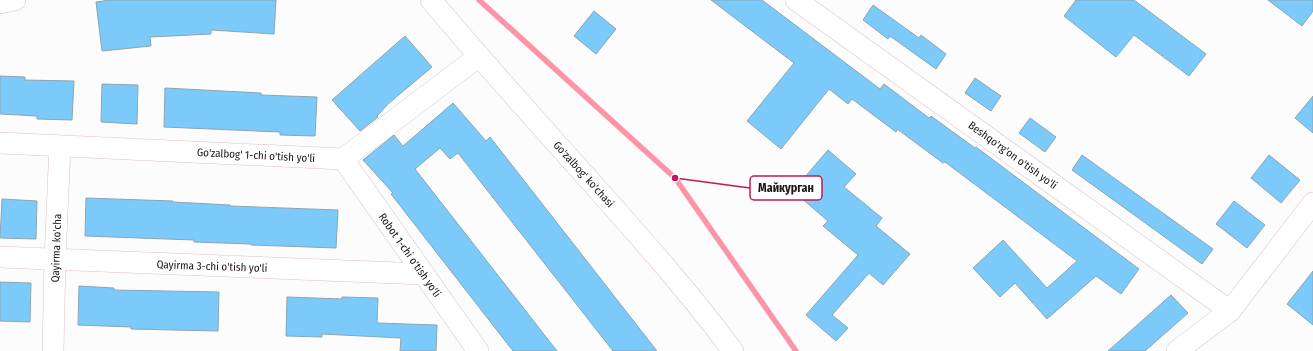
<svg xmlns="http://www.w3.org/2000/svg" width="1313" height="351" font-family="'Fira Sans Condensed',sans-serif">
<rect width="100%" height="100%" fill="#fcfcfc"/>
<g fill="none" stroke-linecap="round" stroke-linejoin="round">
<path stroke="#fe94a7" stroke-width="5.5" d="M479,0L675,178L796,351"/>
</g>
<g fill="#7bcaf9" stroke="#8ba5b5">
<path d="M110,0H276L274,34L211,30V34L150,37L151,46L102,51L96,2Z"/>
<path d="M711,0H762L880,89L884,84L929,118L931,116L975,148L976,147L1139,269L1121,294L1096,276L1047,319L1015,283L1000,297L973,268L1003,240L1047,288L1077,261L945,162L943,163L897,129L896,132L852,99L848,104L829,89L781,149L747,121L794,63Z"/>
<path d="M1076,0H1134L1206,54L1189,76L1134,35L1116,57L1064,16Z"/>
<path d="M1268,0H1313V11L1302,26Z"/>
<path d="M873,5L919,38L921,35L946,54L936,69L890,36L888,39L863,20Z"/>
<path d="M594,11L616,29L596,54L574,36Z"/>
<path d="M405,36L432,67L388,104L377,116L378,117L360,131L332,100Z"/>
<path d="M0,76L25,77V80L74,81L72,120L37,119V116L0,114Z"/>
<path d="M975,78L1001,96L991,111L965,93Z"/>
<path d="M102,84L138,85L137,124L101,122Z"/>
<path d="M165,88L261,93V95L317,97L315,136L280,135V132L164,127Z"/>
<path d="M1313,96V133L1295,118Z"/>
<path d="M453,103L486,141L490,137L657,351H613L458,153L450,159L440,148L415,169L557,351H513L391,194L393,193L363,160L394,135L403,146Z"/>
<path d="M1030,118L1056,137L1045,152L1019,133Z"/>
<path d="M828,150L856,174L844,187L882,218L876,226L910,254L883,285L869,273L832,315L848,328L836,341L806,315L858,255L823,226L828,221L793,191Z"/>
<path d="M1082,155L1213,249L1202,264L1072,170Z"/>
<path d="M1269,155L1300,180L1281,203L1251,178Z"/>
<path d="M86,198L173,201V202L230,205V206L338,210L336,248L251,245V244L194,242V240L85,236Z"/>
<path d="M2,199L37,201L36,239L0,238Z"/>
<path d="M1234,201L1265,225L1247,248L1216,224Z"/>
<path d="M1313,271V325L1287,304Z"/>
<path d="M0,282L31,283L30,322L0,321Z"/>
<path d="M79,286L114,288V290L219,292L218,331L131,329V327L78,325Z"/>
<path d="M1171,295L1188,313L1145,351H1108Z"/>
<path d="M287,297L342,299V297L378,298L377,323L437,325L436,351H400L401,338L322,334V337L286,336Z"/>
</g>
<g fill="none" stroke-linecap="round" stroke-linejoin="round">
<g stroke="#dfbfc3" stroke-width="22">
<g id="minor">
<path d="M431,0C483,62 537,122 591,182C640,237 689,292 733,351"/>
<path d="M796,0L1230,311"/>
<path d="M0,3L15,0"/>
<path d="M0,143L343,159L478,57"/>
<path d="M343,159L478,351"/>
<path d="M0,257L423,274"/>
<path d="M53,351L55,259L60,146"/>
<path d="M1177,351L1230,311L1313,203"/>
</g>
</g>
<use href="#minor" stroke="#fff" stroke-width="21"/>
</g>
<g text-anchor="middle" stroke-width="3.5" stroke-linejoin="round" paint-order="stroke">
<g font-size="11" fill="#1e1315" stroke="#fff">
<text transform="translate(256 155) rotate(3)" y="4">Go'zalbog' 1-chi o'tish yo'li</text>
<text transform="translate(1013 155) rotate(36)" y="4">Beshqo'rg'on o'tish yo'li</text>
<text transform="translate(584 174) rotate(48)" y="4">Go'zalbog' ko'chasi</text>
<text transform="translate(56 248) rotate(-88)" y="4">Qayirma ko'cha</text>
<text transform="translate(410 255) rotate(55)" y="4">Robot 1-chi o'tish yo'li</text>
<text transform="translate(212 266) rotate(2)" y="4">Qayirma 3-chi o'tish yo'li</text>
</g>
</g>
<path fill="none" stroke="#c2185b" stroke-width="1.5" d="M675 178L750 188"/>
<circle fill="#c2185b" stroke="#fff" stroke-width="1.5" cx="675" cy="178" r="4"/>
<rect fill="#fff" stroke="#c2185b" stroke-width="1.5" x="750" y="176" width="72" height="24" rx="4"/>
<g font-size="12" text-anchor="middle" font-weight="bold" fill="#1e1315">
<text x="786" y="192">Майкурган</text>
</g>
</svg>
